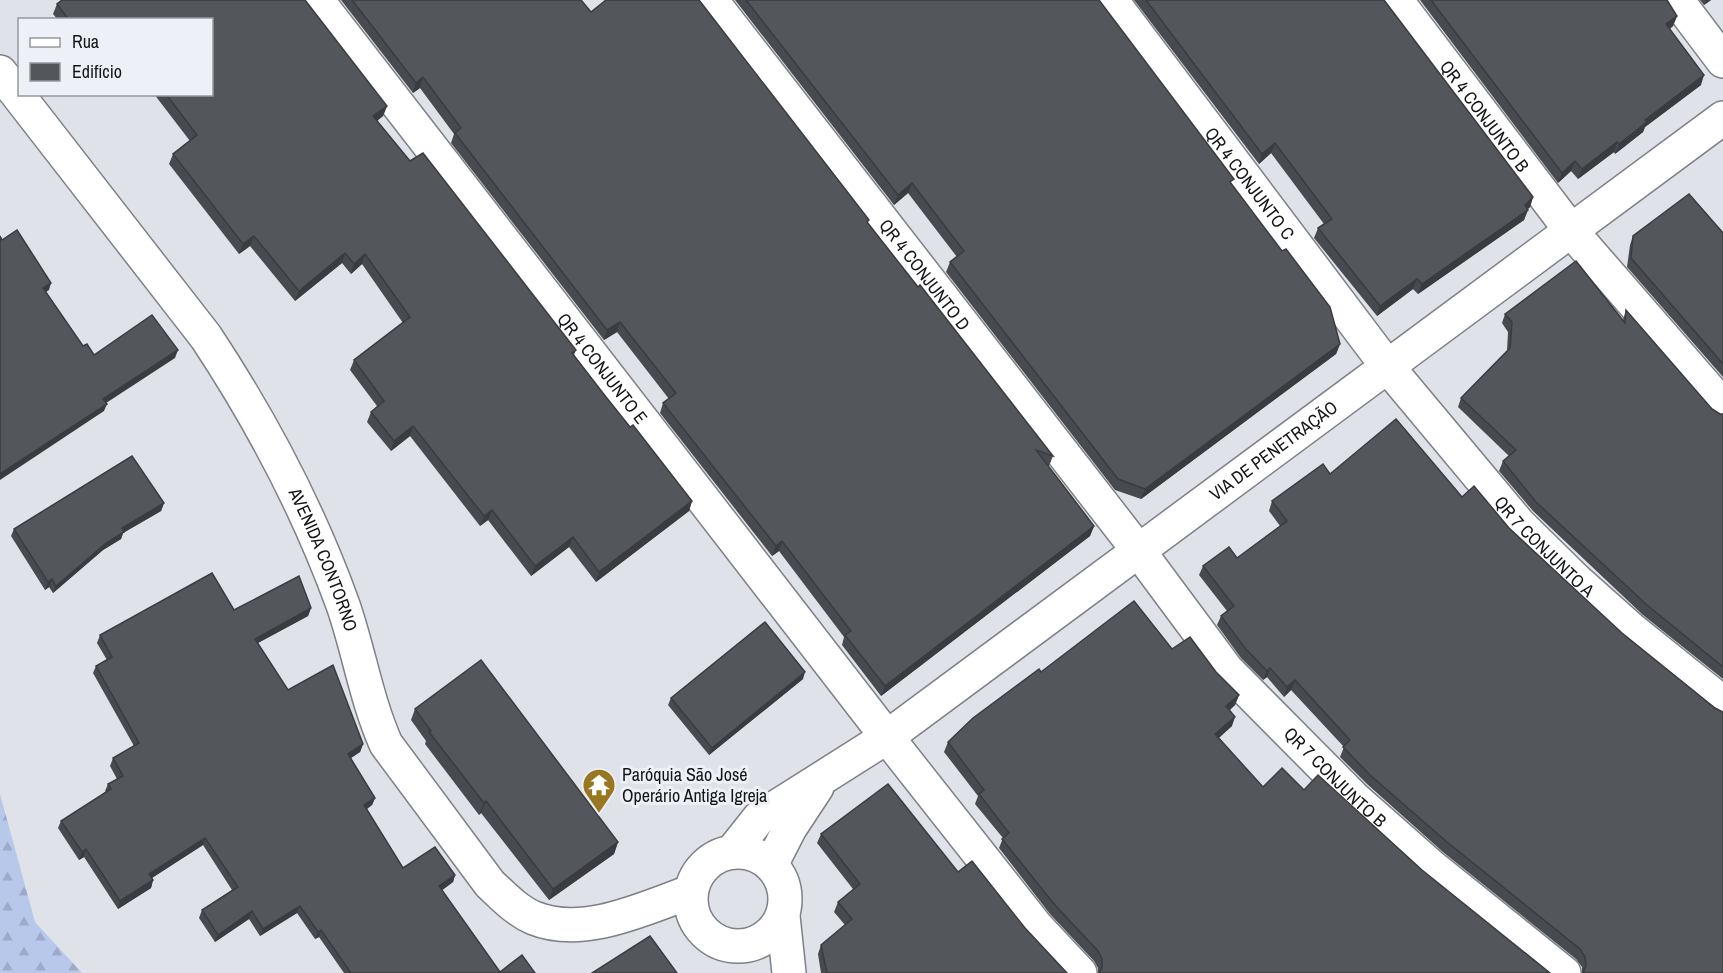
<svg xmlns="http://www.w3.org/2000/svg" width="1723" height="973" font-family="'Archivo Narrow',sans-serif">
<defs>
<pattern id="forest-firs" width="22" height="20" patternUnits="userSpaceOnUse" patternTransform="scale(1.5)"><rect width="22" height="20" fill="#b8c8eb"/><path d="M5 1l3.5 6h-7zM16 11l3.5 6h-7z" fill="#9dabc9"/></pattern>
</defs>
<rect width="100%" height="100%" fill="#dfe2e9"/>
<path fill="url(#forest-firs)" d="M0,794L35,922L82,973H0Z"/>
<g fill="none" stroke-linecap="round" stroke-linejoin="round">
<g stroke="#7d8086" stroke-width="36">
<g id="minor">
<path id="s1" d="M711,0L1138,550L1227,670L1354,798L1431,866L1564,973"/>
<path id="s2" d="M1111,0L1387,366L1519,524L1576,580L1631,629L1723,703"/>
<path id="s3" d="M1396,0L1572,232L1723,406"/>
<path d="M1677,0L1723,61"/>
<path id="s4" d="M0,72L206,337C261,420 309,511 343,605C359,651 366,699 386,744L490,884C503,896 517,911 534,918C583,938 643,909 690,892"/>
<path d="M887,737L1036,926L1080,973"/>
</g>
</g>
<g stroke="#7d8086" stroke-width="36">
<g id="tertiary">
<path id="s5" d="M317,0L887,737"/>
<circle cx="738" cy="899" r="47"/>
<path id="s6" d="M732,852L759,818L887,737L1723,118"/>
<path d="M771,865L790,828L817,787"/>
<path d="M783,916L789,973"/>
</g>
</g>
<use href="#minor" stroke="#fff" stroke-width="33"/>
<use href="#tertiary" stroke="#fff" stroke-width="33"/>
</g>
<g fill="#474a4e">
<path d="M62,0H305L387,106L383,116L377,121L410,161L423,153L576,350L574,355L606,397L630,427L633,425L692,501L689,511L596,582L569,547L531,576L488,520L480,526L410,436L391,451L367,422L371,412L377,406L350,370L354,360L403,323L362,264L351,274L342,263L295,301L250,246L239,254L169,164L173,154L190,141L154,94H212V20H58L53,14L57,4Z"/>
<path d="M341,0H581L591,12L868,224L1053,456L1049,466H1048L1094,526L1090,536L881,696L842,645L844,637L779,551L772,556L660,413L663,403L669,399L617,332L604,340L451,143L454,134L420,88L413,93Z"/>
<path d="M735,0H1099L1232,185L1340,344L1336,354L1141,499L1115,490L946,272L950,262L957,257L908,193L894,205Z"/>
<path d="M1134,0H1384L1533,197L1530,207L1528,209L1524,220L1418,294L1413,289L1377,316L1314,238L1318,228L1324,224L1271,153L1259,164Z"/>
<path d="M1420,0H1667L1677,16L1673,26L1670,29L1701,85L1645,127L1643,132L1615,154L1614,152L1578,179L1571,171L1558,183Z"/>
<path d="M1700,0H1711L1704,5Z"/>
<path d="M1723,233V377L1627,267L1630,245L1633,236Z"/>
<path d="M1626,310L1712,409L1720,414H1723V679L1643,615L1533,511L1499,471L1503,461L1509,456L1458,407L1461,398L1507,351L1508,332L1502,323L1505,314L1623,320Z"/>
<path d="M1330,474L1462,497L1509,528L1622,633L1715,708L1723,973H1582V967L1576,959L1443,852L1367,784L1340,757L1344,747L1291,690L1284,697L1267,677L1263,680L1241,658L1217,625L1221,616L1227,611L1199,575L1203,566L1237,558L1280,526L1269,511L1272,501Z"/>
<path d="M164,503L161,511L123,533L121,539L103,550L53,593L49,587L45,590L11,536L14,529Z"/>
<path d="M311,608L308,616L258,643L288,690L363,744L360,752L351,758L375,798L372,805L367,809L403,868L455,875L453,882L442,890L500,972L535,973H344L319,937L315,939L297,913L260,936L249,919L215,942L199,918L202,910L232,890L203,845L152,878L153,880L151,888L118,909L84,857L79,860L58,828L61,821L106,792L105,791L108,784L117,779L110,766L113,758L134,746L93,673L96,666L107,660L97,643L100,635L234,610Z"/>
<path d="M1172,649L1216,672L1239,695L1235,705L1230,710L1232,726L1219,738L1263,787L1304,790L1422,870L1098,973V968L1094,961L1050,914L999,848L1003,838L975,804L978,796L944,752L948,742L1041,672Z"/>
<path d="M803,679L709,755L668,705L671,698Z"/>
<path d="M415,709L618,842L614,854L549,900L481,813L479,815L425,744L426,741L411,720Z"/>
<path d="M821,834L958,872L1025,928L1067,973H821L818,954L821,945L845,925L834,912L838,902L853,889L817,843Z"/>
</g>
<g fill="#3a3c40">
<path d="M1706,0H1711L1704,5Z"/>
<path d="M1677,16L1673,26L1662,34L1666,24Z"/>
<path d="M1704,75L1701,85L1645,127L1643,132L1615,154L1619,144L1645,120Z"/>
<path d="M423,77L420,88L413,93L416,83Z"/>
<path d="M387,106L383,116L370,126L373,116Z"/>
<path d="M1617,142L1614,152L1578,179L1582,169Z"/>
<path d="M1275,143L1271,153L1259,164L1262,154Z"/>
<path d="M1575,161L1571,171L1558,183L1562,173Z"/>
<path d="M912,183L908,193L894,205L898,195Z"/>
<path d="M1533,197L1530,207L1524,212L1528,210L1524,220L1418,294L1422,284Z"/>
<path d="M254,236L250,246L239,254L243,244Z"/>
<path d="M345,253L342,263L295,301L299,291Z"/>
<path d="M365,254L362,264L351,274L354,264Z"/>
<path d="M1417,279L1413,289L1377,316L1380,306Z"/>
<path d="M51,283L49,290L40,296L43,288Z"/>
<path d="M620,322L617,332L604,340L607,330Z"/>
<path d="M1340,344L1336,354L1141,499L1145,489Z"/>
<path d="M178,350L175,358L100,407L103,399Z"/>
<path d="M107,404L104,411L0,480V474Z"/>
<path d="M413,426L410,436L391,451L394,441Z"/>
<path d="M692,501L689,511L596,582L599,572Z"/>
<path d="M164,503L161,511L123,533L121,539L103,550L53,593L56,586L122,528Z"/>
<path d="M492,510L488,520L480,526L484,516Z"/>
<path d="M1094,526L1090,536L881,696L885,686Z"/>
<path d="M573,537L569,547L531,576L535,566Z"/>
<path d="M782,541L779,551L772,556L776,546Z"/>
<path d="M52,579L49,587L45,590L48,582Z"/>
<path d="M311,608L308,616L252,646L255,639Z"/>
<path d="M1270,668L1267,677L1263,680L1267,671Z"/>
<path d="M805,672L803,679L709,755L712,748Z"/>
<path d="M1295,680L1291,690L1284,697L1287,687Z"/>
<path d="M1239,695L1235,705L1223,715L1226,706Z"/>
<path d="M1235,717L1232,726L1212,743L1215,734Z"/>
<path d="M363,744L360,752L346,761L348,754Z"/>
<path d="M375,798L372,805L362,812L364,805Z"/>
<path d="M486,801L481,813L479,815L484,803Z"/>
<path d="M205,838L203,845L147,881L149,874Z"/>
<path d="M618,842L614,854L549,900L553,889Z"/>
<path d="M86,849L84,857L79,860L82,852Z"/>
<path d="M455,875L453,882L437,894L439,886Z"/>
<path d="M153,880L151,888L118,909L120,901Z"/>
<path d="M300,906L297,913L260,936L263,929Z"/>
<path d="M252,911L249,919L215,942L218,935Z"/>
<path d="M321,930L319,937L315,939L318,932Z"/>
</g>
<g fill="#53565b" stroke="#3a3c40" stroke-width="1.5">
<path d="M62,0H305L387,106L373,116L410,161L423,153L576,350L572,353L606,397L630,427L633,425L692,501L599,572L573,537L535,566L492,510L484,516L413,426L394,441L371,412L384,401L354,360L410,317L365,254L354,264L345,253L299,291L254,236L243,244L173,154L197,135L166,94H212V20H69L57,4Z"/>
<path d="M352,0H581L591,12L606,0H699L869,220L867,222L918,287L920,285L1053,456L1036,450L1094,526L885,686L845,635L851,631L782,541L776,546L663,403L676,393L620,322L607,330L455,133L461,128L423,77L416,83Z"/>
<path d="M746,0H1099L1234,179L1230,182L1282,251L1286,249L1330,307L1340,344L1145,489L1118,479L950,262L964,251L912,183L898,195Z"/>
<path d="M1146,0H1384L1533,197L1525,205L1528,210L1422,284L1417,279L1380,306L1318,228L1332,219L1275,143L1262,154Z"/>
<path d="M1431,0H1667L1677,16L1666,24L1704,75L1645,120L1647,122L1619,144L1617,142L1582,169L1575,161L1562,173Z"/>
<path d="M1689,194L1723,233V364L1631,258L1633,236Z"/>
<path d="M17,230L51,283L43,288L83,346L87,344L94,355L152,315L178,350L103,399L107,404L0,474V236L2,240Z"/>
<path d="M1576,261L1625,323L1626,310L1712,409L1720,414H1723V667L1647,605L1536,502L1503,461L1516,450L1461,398L1510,348L1512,322L1505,314Z"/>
<path d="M1396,419L1462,497L1474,486L1509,528L1622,633L1715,708L1723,712V973H1583L1586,966L1585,957L1580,949L1447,842L1370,775L1343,747L1350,740L1295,680L1287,687L1270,668L1267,671L1245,648L1221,616L1234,606L1203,566L1229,547L1237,558L1287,521L1272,501L1323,464L1330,474Z"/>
<path d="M132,456L164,503L122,528L124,532L106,543L56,586L52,579L48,582L14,529Z"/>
<path d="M212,573L234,610L299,576L311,608L255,639L288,690L333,665L363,744L348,754L375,798L364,805L403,868L435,847L455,875L439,886L500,972L522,955L535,973H351L321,930L318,932L300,906L263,929L252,911L218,935L202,910L238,887L205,838L149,874L153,880L120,901L86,849L82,852L61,821L111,789L108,784L123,776L113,758L139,743L96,666L112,657L100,635Z"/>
<path d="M1134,601L1172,649L1190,637L1216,672L1239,695L1226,706L1235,717L1215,734L1263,787L1282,768L1304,790L1318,775L1422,870L1550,973H1099L1102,968V959L1098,951L1054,904L1002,839L1009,833L979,794L984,790L948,742L973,718L1039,669L1041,672Z"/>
<path d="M765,622L805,672L712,748L671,698Z"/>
<path d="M481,660L618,842L553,889L486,801L484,803L429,732L431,731L415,709Z"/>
<path d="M888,784L958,872L972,861L1025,928L1067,973H827L821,945L852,919L838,902L860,884L821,834Z"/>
<path d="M650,936L677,973H592Z"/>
</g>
<defs>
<g id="temple-pin" transform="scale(1.725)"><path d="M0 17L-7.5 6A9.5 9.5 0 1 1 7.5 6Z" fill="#997620" stroke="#edf0f6"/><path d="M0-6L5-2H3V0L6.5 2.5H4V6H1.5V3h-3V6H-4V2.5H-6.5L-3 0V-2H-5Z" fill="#fff"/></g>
</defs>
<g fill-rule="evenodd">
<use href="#temple-pin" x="599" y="785"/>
</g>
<g text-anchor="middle" stroke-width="6" stroke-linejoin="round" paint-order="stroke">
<g font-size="18" fill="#141517" stroke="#edf0f6">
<text dy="6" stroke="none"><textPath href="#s3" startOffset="146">QR 4 CONJUNTO B</textPath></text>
<text dy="6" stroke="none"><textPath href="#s2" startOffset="230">QR 4 CONJUNTO C</textPath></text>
<text dy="6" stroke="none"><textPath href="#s1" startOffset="348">QR 4 CONJUNTO D</textPath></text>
<text dy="6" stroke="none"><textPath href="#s5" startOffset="466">QR 4 CONJUNTO E</textPath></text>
<text dy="6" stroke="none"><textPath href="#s6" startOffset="676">VIA DE PENETRAÇÃO</textPath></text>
<text dy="6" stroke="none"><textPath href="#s2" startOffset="698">QR 7 CONJUNTO A</textPath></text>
<text dy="6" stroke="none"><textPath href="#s4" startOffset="588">AVENIDA CONTORNO</textPath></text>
<text dy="6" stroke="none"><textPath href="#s1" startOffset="998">QR 7 CONJUNTO B</textPath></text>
</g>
<g font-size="18" fill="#141517" stroke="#edf0f6" text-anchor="start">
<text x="622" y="781">Paróquia São José<tspan x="622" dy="21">Operário Antiga Igreja</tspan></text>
</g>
</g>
<rect x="18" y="18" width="195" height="78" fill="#edf0f6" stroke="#96989d" stroke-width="1.5"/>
<rect x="30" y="38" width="30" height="9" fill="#ffffff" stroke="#96989d" stroke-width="1.5"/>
<text x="72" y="48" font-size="18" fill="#141517">Rua</text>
<rect x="30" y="63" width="30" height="18" fill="#53565b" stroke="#96989d" stroke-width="1.5"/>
<text x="72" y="78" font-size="18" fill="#141517">Edifício</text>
</svg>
